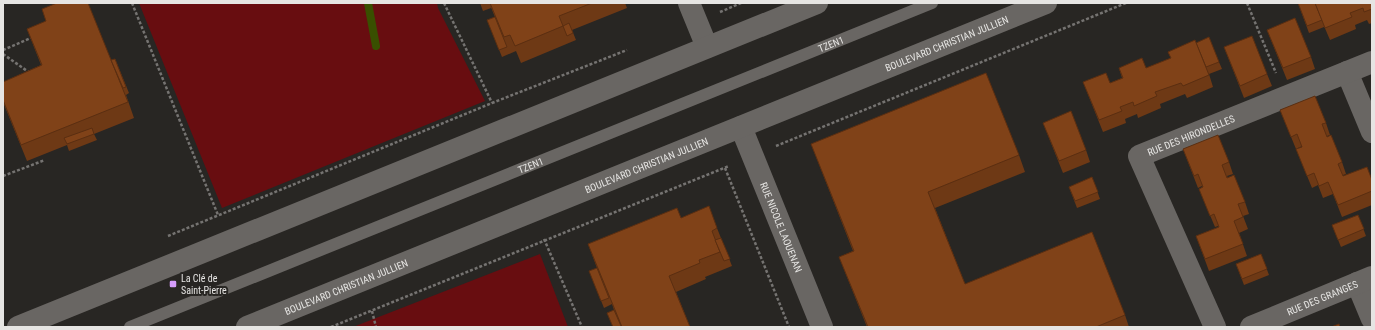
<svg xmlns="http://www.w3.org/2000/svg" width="1375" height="330" font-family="'Roboto Condensed',sans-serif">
<rect width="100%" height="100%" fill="#282623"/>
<g fill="#680d10">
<path d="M139,3H437L438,8L485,101L222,208Z"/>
<path d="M540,254L568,327H353Z"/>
</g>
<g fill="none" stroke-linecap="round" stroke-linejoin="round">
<path stroke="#394f00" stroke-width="8" d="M368,3L376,46"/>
<g stroke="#757371" stroke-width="2.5" stroke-dasharray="3 2" stroke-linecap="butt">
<path d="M132,3L218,215"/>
<path d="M444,3L492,103"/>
<path d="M1247,3L1276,73"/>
<path d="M720,12L741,3"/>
<path d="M3,50L33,37"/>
<path d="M3,54L30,73"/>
<path d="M776,146L1126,3"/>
<path d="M725,168L789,327"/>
<path d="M3,176L45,160"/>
<path d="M168,236L492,103L627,50"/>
<path d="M544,239L582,327"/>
<path d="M372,311L376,327"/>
<path d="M331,327L729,166"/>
</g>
<path stroke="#696663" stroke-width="12" id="s1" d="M130,327L932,3"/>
<g stroke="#696663" stroke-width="22">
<path d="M689,3L707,47"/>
<path d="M1347,72L1372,132"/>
<path id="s2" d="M741,127L822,327"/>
<path d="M1357,283L1372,319"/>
<path d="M18,327L817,3"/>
<path id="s3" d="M247,327L1046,3"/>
<path id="s4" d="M1215,327L1139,156L1372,62"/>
<path id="s5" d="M1251,327L1372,277"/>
</g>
</g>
<g fill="#6e3915">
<path d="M480,3H625L627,8L572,30L576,40L521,63L516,51L502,57L487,20L495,17L490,5L491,8L483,11Z"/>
<path d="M1298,3H1372V23L1369,24L1367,20L1355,25L1356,29L1330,40L1324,26V27L1309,33Z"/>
<path d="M42,9L111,60L115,59L129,93L126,95L134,118L94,134L97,140L69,151L67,145L27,161L3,102V82L41,65L27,29L46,21Z"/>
<path d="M1267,30L1311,57L1315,69L1287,80Z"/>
<path d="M1196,43L1219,62L1222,69L1209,74L1213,87L1187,98L1185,94L1160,104L1161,108L1138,118L1137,114L1125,119L1126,123L1103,132L1083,82L1110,83L1122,78L1119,68H1146L1171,58L1168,52Z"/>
<path d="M1224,47L1267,74L1272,86L1244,98Z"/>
<path d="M1280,110L1326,123L1330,135L1327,136L1342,162L1346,174L1343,175V176L1372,180V205L1342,217L1333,194L1323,198L1318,185L1312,188L1296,149L1302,147V146L1296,149Z"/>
<path d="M1043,123L1086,150L1090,162L1063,173Z"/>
<path d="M811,144L1019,155L1025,172L935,208L965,284L1125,315L1129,327H867L839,257L853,251Z"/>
<path d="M1183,149L1229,162L1233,174L1227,176L1245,202L1249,214L1243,216L1248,229L1239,233L1247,256L1209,271L1196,236L1219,227L1218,226L1215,227L1199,189L1203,187L1202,186L1198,188Z"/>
<path d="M1092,177L1100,199L1077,208L1069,187Z"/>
<path d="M1358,215L1366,236L1341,247L1332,225Z"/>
<path d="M681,218L717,228L732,266L705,277L706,279L676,292L690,327H613L607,313L614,310L612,304L604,308L592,278L597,268L588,244Z"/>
<path d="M1261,254L1269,275L1244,285L1236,264Z"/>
</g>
<g fill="#804218" stroke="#5a2e11">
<path d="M57,3H88L128,102L21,145L3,100V82L42,65L27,29L46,21L42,9Z"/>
<path d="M490,3H592L559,16L563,26L515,46L510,35L504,37Z"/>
<path d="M1298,3H1315L1322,20L1307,26Z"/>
<path d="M1315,3H1372V9L1364,12L1363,8L1350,13L1352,17L1325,28Z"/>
<path d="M495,17L507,47L499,50L487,20Z"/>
<path d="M1295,18L1311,57L1283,68L1267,30Z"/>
<path d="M569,23L573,33L567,36L563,26Z"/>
<path d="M1252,36L1267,74L1240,86L1224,47Z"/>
<path d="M1209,37L1219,62L1206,67L1196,43Z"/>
<path d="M1195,40L1209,75L1183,86L1181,83L1155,92L1157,96L1134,106L1133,102L1120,107L1122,111L1099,120L1083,82L1106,73L1110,83L1123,78L1119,68L1142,58L1146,68L1171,58L1168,52Z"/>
<path d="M115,59L126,87L123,88L111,60Z"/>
<path d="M986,73L1019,155L928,192L965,284L1092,232L1125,315L1096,327H868L839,257L854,251L811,144Z"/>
<path d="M1315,96L1326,123L1322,124L1327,137L1331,135L1342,162L1338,164L1343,176L1367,167L1372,180V191L1338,205L1328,182L1319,186L1314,173L1307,176L1296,149L1302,147L1297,134L1291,137L1280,110Z"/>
<path d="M1071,111L1086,150L1059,161L1043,123Z"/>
<path d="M92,128L94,134L67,144L64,138Z"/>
<path d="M1218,135L1229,162L1222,165L1227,178L1234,175L1245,202L1238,204L1243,217L1234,221L1243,244L1205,259L1196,236L1219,227L1214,214L1210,216L1199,189L1203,187L1198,174L1194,176L1183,149Z"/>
<path d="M1092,177L1098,192L1075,201L1069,187Z"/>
<path d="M709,206L717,228L712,231L720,252L699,260L700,263L669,276L690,327H622L588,244L677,208L681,218Z"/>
<path d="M1358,215L1364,229L1338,240L1332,225Z"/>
<path d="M721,238L730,259L724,261L715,240Z"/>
<path d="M1261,254L1267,269L1242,279L1236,264Z"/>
<path d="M597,268L609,298L601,301L589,271Z"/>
<path d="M614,310L621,326L618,327H613L607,313Z"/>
<path d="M1339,324L1340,327H1331Z"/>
</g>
<rect fill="#d59cfb" stroke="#282623" stroke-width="1.5" x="169" y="280" width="8" height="8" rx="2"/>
<g text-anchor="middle" stroke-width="4" stroke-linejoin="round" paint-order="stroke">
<g font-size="10" fill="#e6e5e3" stroke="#282623">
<text dy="4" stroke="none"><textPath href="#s3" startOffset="755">BOULEVARD CHRISTIAN JULLIEN</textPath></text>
<text dy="4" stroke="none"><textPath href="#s1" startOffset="756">TZEN1</textPath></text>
<text dy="4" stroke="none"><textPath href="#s4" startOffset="243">RUE DES HIRONDELLES</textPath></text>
<text dy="4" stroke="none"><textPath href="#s1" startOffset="432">TZEN1</textPath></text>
<text dy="4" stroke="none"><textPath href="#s3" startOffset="431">BOULEVARD CHRISTIAN JULLIEN</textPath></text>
<text dy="4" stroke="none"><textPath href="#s2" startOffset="108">RUE NICOLE LAOUENAN</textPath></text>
<text dy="4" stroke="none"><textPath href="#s3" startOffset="107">BOULEVARD CHRISTIAN JULLIEN</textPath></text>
<text dy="4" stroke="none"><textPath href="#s5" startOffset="77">RUE DES GRANGES</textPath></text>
</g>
<g font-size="10" fill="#e6e5e3" stroke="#282623" text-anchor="start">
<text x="181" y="282">La Clé de<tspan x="181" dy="12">Saint-Pierre</tspan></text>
</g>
</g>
<rect width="1375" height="330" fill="none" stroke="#e6e5e3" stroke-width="8"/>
</svg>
